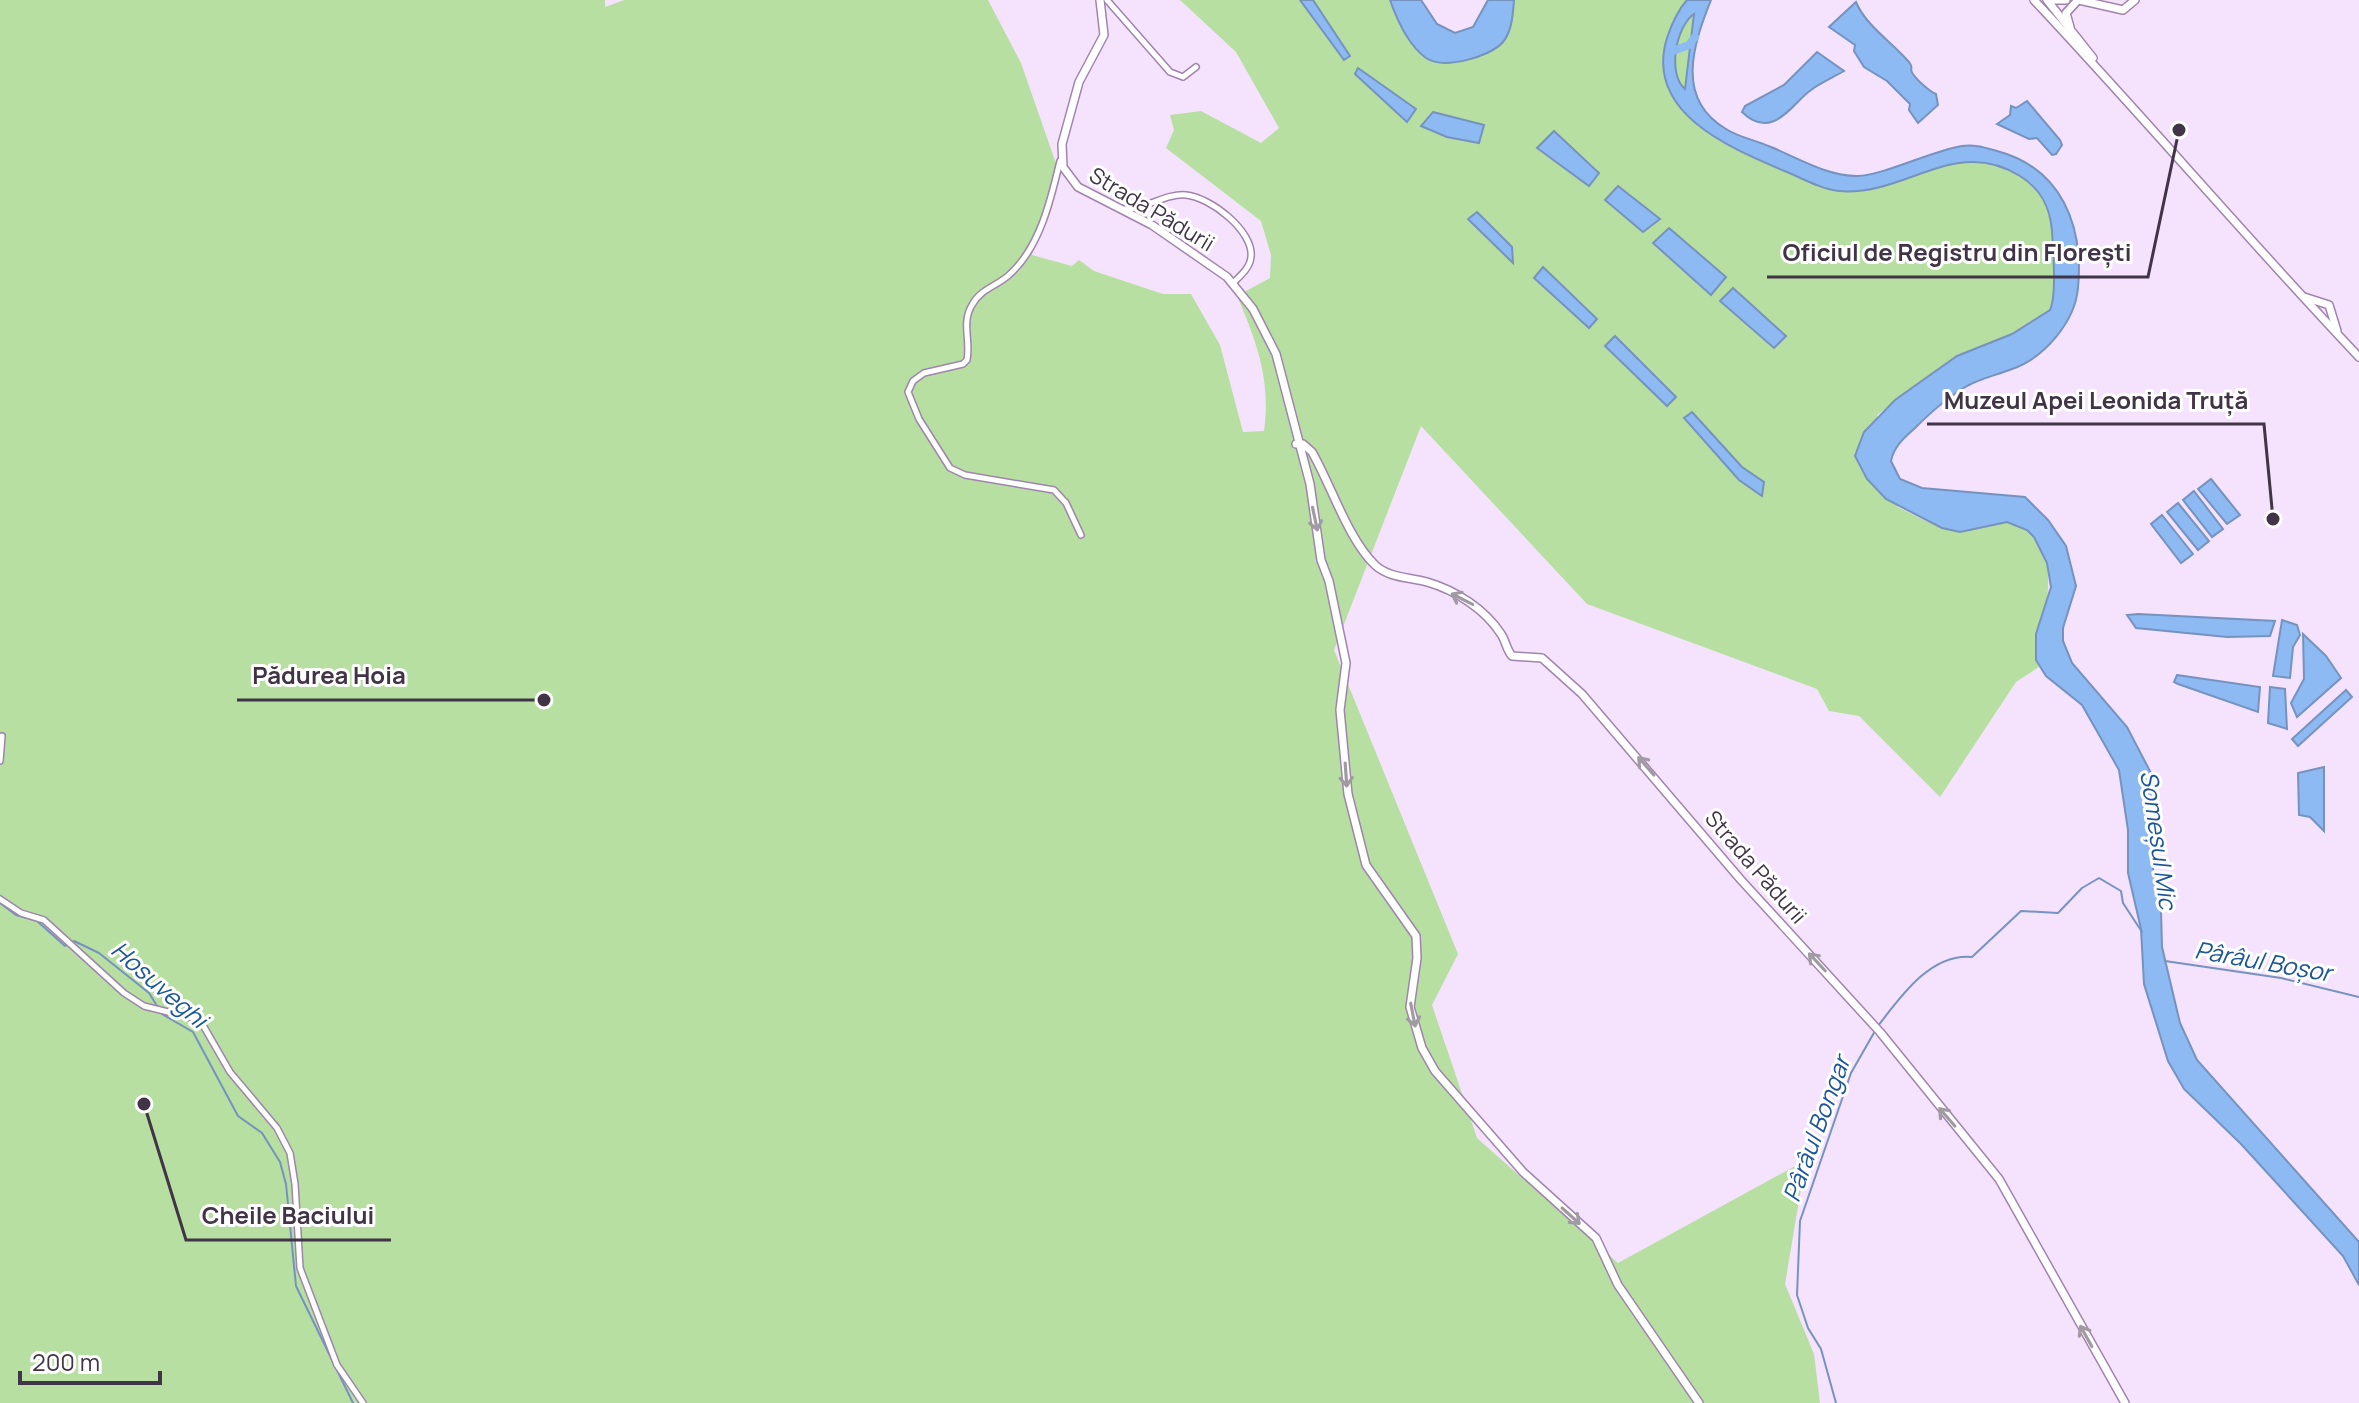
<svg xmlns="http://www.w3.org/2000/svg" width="2359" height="1403" font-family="Manrope,sans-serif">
<rect width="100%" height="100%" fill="#f5e3fe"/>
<g fill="#b7dfa1">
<path d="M0,0H605V7L624,0H988L1021,63L1059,172L1032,255L1072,266L1079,260L1094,271L1163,294H1191L1220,345L1243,432L1264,431C1271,381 1257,342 1237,296L1270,278L1271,255L1261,221L1166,148L1174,130L1170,115L1201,111L1261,143L1279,128L1236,52L1180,0H1390C1398,21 1412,58 1438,62C1487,61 1508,50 1514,0H1687C1673,16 1663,40 1664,61C1668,124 1729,148 1780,169C1798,177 1818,188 1837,191C1905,199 1954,133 2022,177C2043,190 2050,209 2052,233C2053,250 2058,297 2049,310C2030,340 1984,342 1954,358C1940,366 1930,378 1917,388C1903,397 1890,405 1877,415L1898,507C1916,516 1937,528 1956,531C1972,533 1988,521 2004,522C2071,527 2044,621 2036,660L2039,667L2016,682L1940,797L1859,716L1829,711L1817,689L1587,604L1421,426L1334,650L1458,954L1432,1005L1477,1138L1618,1263L1797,1165L1803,1177L1785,1284L1814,1354L1820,1403H0Z"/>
<path d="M1694,13L1685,89C1667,74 1676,26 1694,13Z"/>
</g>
<g fill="#8dbaf3" stroke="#7692bf" stroke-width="2" fill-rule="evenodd">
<path d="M1300,0H1313L1350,56L1344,60Z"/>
<path d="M1390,0H1421L1437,24L1455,33L1473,27L1488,0H1514C1513,14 1512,31 1503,42C1490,57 1444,70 1426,58C1408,45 1397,20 1390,0Z"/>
<path d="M1687,0H1711C1693,45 1675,99 1726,129C1740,138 1756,140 1771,147C1798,158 1827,176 1857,176C1885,175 1931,151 1962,146C1974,144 1986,148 1997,151C2061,168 2084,225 2078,288C2075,322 2044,358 2012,369C1997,375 1982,378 1967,386C1948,397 1931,412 1915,428C1904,438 1894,446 1891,461L1900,479L1922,488L2025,497L2048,520L2066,546L2076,586L2063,628V641L2072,663L2127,727L2151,773L2156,810L2153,870L2161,910L2162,947L2180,1023L2197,1060L2359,1242V1285L2343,1256L2241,1144L2184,1089L2168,1061L2144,984L2141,929L2128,873V830L2119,770L2082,705L2046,676L2036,660V634L2051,587L2047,563L2034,537L2027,530L2007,522L1960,532L1942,528L1886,499L1867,479L1855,456L1864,432L1895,400L1957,356L2012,334L2050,310C2057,295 2053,250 2052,231C2050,207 2041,189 2020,176C1955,135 1905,197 1839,191C1820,189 1800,177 1782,170C1728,147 1644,112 1667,38C1672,23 1677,11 1687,0ZM1694,14L1685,89C1667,74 1676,26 1694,14Z"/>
<path d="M1856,2C1866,26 1892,42 1909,62C1915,70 1908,66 1913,74C1917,80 1930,92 1936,94L1938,105L1918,123L1909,110L1910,104L1887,81L1864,67L1854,51L1855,45L1829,27Z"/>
<path d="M1817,52L1844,71C1834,77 1820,83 1811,90C1792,103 1773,142 1742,112L1745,106L1784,85Z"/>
<path d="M1358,68L1416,109L1407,122L1355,74Z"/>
<path d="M2027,101L2060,140L2062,145L2056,154L2052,155L2037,138L2029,139L1997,124L2010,115L2011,106L2016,108Z"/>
<path d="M1433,112L1484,125L1479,143L1447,137L1421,126Z"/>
<path d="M1554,131L1599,173L1589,186L1537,148Z"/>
<path d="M1618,186L1660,219L1643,232L1605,200Z"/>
<path d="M1477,212L1512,247L1513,263L1468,219Z"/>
<path d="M1669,228L1726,277L1711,295L1653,243Z"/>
<path d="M1543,267L1597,319L1589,328L1534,278Z"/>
<path d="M1733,288L1786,336L1774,348L1720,301Z"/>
<path d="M1615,336L1676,397L1667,406L1605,346Z"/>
<path d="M1692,412L1742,467L1764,482L1762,496L1739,480L1684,418Z"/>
<path d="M2211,479L2240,515L2227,524L2198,489Z"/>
<path d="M2194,491L2223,529L2212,537L2183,500Z"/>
<path d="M2178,503L2209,541L2198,550L2167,512Z"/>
<path d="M2162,515L2193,554L2181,563L2151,524Z"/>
<path d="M2138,614L2275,621L2270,636L2227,637L2136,628L2127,615Z"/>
<path d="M2282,620L2297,625L2300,635L2293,647L2290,678L2273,676Z"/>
<path d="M2303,634L2326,656L2341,678L2297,717L2291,703L2304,679Z"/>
<path d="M2177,675L2260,687L2258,712L2178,684L2174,682Z"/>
<path d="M2270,687L2285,689L2287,729L2268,723Z"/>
<path d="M2346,690L2352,697L2298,746L2292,739Z"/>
<path d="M2324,767V831L2310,817L2299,815L2298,773Z"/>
</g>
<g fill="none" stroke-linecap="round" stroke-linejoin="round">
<g stroke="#7692bf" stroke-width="2">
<path d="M0,903L16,915L37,921L65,946L74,941L99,953L149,993L162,1014L193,1032L238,1116L262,1133L280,1162L286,1184L296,1286L353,1403"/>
<path d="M2165,961L2281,978L2359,997"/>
<path d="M1878,1026C1901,996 1931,953 1972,957L2021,911L2058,913L2082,888L2099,878L2121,891L2123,903L2142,932"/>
<path d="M1836,1403L1821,1349L1808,1328L1797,1295L1800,1221L1851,1073L1875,1031"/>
</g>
<path stroke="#8dbaf3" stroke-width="8" d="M1673,51L1689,45L1695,37"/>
<g stroke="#a084ae" stroke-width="8">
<g id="street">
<path d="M1107,0L1170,72L1183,77L1196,67"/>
<path d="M1060,161C1051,199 1040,247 1010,274C998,286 981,288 972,305C961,323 971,341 967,360L963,364L924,373L913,381L908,392L919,419L950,468L965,475L1054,490L1066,503L1081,535"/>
<path d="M1125,209C1146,209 1166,193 1186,195C1210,197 1254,231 1251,257C1250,268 1240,276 1233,283"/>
<path d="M0,761L2,736"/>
<path d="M0,899L21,913L44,920L124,993L144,1006L200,1020L230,1072L277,1128L290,1153L295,1184L300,1268L337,1365L363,1403"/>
</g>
</g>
<g stroke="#a084ae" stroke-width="10">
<g id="secondary">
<path d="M1100,0L1104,35L1079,82L1062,144L1063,167L1078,187L1152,225L1227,277L1253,309L1276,354L1310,484L1321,560L1329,581L1346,663L1340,710L1348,794L1366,865L1416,936L1417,958L1410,1007L1422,1048L1435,1071L1523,1172L1596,1238L1618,1285L1699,1403"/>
<path d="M2053,0H2066"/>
<path d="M2079,0L2123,10L2135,0"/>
<path d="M2070,27L2066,13L2078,0"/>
<path d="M1296,444H1303L1312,452C1331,485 1348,539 1375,565C1389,578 1409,577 1427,582C1455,590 1485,609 1501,634C1506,641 1506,649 1512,656L1542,658L1582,694L1741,880L1880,1032L1999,1179L2125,1403"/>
</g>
</g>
<g stroke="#a084ae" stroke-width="10">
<g id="primary">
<path d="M2034,0C2144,117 2249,241 2359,357"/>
<path d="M2047,0L2093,58"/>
<path d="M2304,297L2329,305L2337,331"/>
</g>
</g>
<use href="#street" stroke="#fff" stroke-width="5"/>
<use href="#secondary" stroke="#fff" stroke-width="7"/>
<use href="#primary" stroke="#fff" stroke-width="7"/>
</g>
<defs><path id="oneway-shaft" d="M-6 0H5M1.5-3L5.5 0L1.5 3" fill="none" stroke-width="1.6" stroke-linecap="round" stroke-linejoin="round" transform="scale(2)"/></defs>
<g stroke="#a09aa2">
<use href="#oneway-shaft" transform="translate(1315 519) rotate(78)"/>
<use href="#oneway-shaft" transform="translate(1462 599) rotate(-153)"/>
<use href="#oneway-shaft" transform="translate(1646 766) rotate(-131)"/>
<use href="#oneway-shaft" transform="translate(1346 775) rotate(86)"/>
<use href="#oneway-shaft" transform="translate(1817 962) rotate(-133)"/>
<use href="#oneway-shaft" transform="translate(1413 1015) rotate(79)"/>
<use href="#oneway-shaft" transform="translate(1947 1117) rotate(-131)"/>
<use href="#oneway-shaft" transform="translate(1571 1216) rotate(42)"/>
<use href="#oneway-shaft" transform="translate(2086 1336) rotate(-119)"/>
</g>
<g text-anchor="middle" stroke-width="6" stroke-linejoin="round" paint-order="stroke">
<g font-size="22" fill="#403446" stroke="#fff">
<text transform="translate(1152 209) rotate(31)" y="8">Strada Pădurii</text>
<text transform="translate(1756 867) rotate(49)" y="8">Strada Pădurii</text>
</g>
<g font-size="24" font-style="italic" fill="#1b5699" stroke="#fff">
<text transform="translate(2158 840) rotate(82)" y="8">Someșul Mic</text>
<text transform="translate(2263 962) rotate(10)" y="8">Pârâul Boșor</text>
<text transform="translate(159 985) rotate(41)" y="8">Hosuveghi</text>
<text transform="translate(1817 1129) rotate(-70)" y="8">Pârâul Bongar</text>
</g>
</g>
<path fill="none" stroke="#403446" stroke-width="3" d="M2179 130L2148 277H1767M2273 519L2264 424H1927M544 700L422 700H237M144 1104L186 1240H391"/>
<g fill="#403446" stroke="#fff" stroke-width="3">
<circle cx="2179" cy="130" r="8"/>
<circle cx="2273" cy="519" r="8"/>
<circle cx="544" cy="700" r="8"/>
<circle cx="144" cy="1104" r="8"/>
</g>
<g font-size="24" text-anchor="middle" font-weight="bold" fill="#403446" stroke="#fff" stroke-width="6" stroke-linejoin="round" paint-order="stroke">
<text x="1957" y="261">Oficiul de Registru din Florești</text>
<text x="2096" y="409">Muzeul Apei Leonida Truță</text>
<text x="329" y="684">Pădurea Hoia</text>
<text x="288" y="1224">Cheile Baciului</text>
</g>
<path d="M20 1371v12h140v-12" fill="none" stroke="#403446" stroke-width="4"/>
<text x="32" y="1371" font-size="24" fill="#403446" stroke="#ffffff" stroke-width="6" paint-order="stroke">200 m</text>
</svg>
